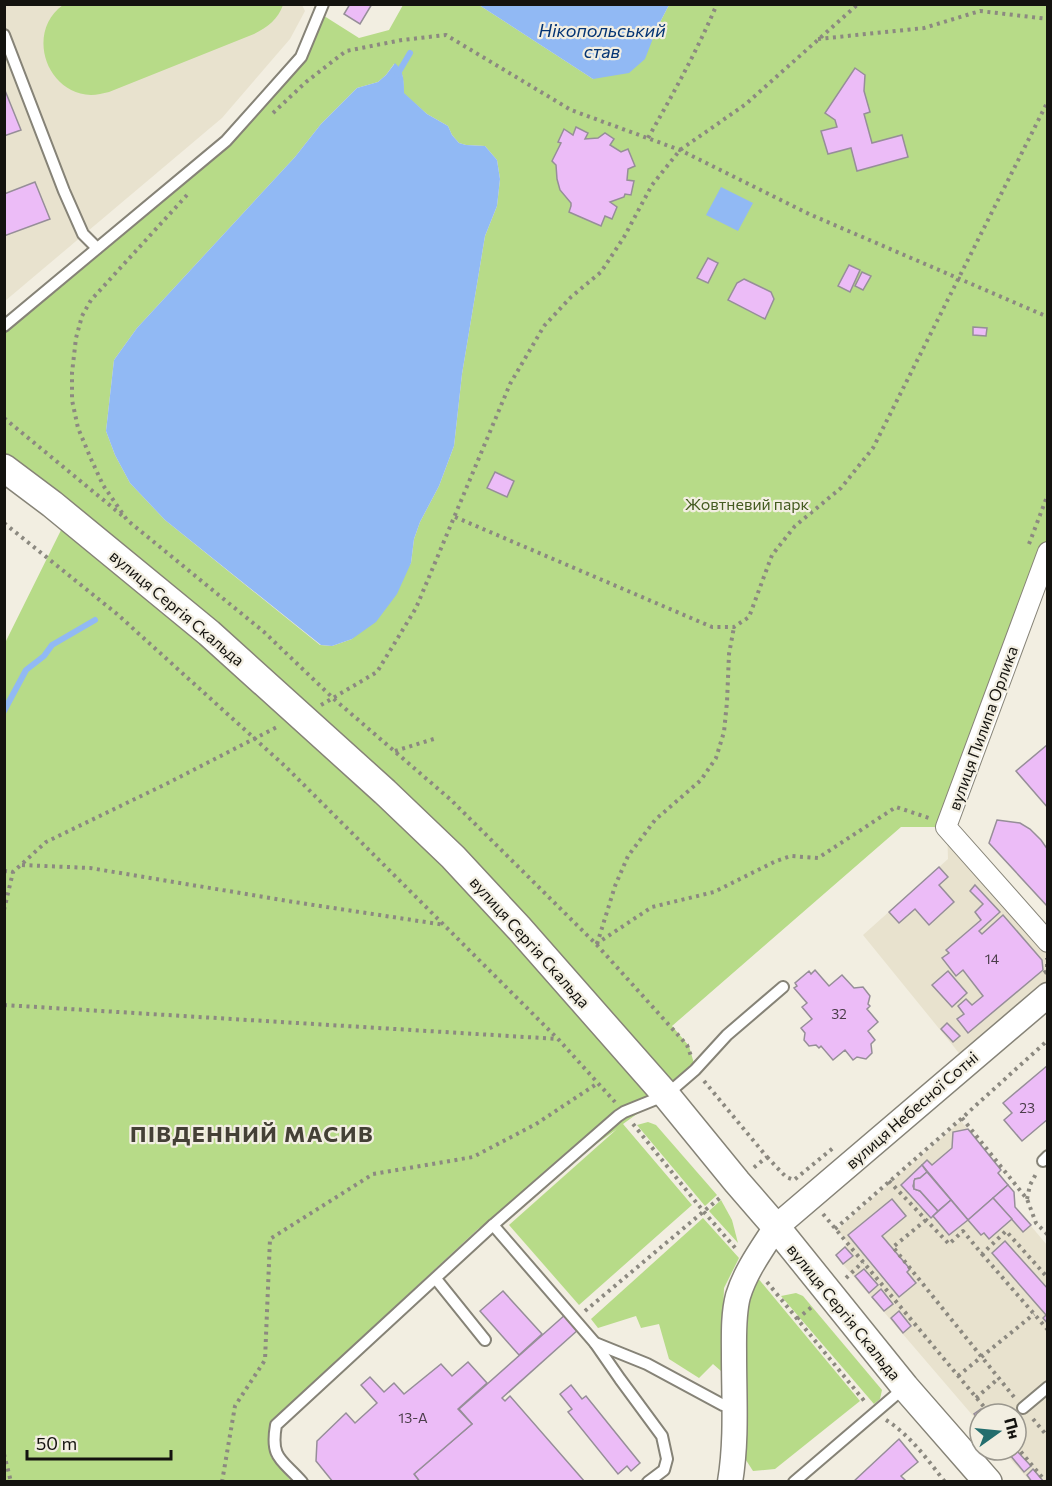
<svg xmlns="http://www.w3.org/2000/svg" width="1052" height="1486" font-family="Commissioner,sans-serif">
<rect width="100%" height="100%" fill="#f2eee1"/>
<g fill="#e8e2ce">
<path d="M5,5H302L305,11L290,39L222,118L5,301Z"/>
<path d="M947,827L1047,940V996L967,1063L863,935L948,859Z"/>
<path d="M961,1121L1001,1170L998,1173L1015,1207L1047,1245V1481H1030L1002,1450H1016V1414H980V1424L835,1255L848,1243L837,1230Z"/>
</g>
<g fill="#b7db88" fill-rule="evenodd">
<path d="M63,5V4L283,5C278,19 268,27 254,34L109,92C103,93 97,95 91,95C45,93 26,31 63,5Z"/>
<path d="M403,5H479L593,79L657,28L669,5H1047V555L947,827H901L672,1026L689,1046L695,1067L666,1093L623,1124L692,1205L579,1305L509,1225L617,1129L478,1229L270,1423L271,1457L291,1481H5L4,645L68,516L5,467V328L227,142L303,58L321,14L359,38L389,30ZM394,64C404,71 404,81 403,93L427,114L448,126L452,135L459,143L466,145L485,146L497,160L500,179L497,206L485,236L462,374L454,446L439,486L420,522L414,539L411,563L352,639L332,646L320,645L165,520L130,483L115,455L106,431L114,360L137,328L295,157L321,124L357,88L378,82L386,75Z"/>
<path d="M648,1122L656,1125L717,1195L705,1206L637,1125Z"/>
<path d="M721,1200L732,1220L738,1243L709,1211Z"/>
<path d="M703,1218L739,1258L724,1288L721,1371L713,1364L699,1378L669,1359L659,1324L641,1328L636,1316L598,1328L591,1319Z"/>
<path d="M757,1277L860,1401L775,1469L753,1471L744,1457V1303Z"/>
<path d="M796,1293L803,1296L882,1390L880,1399L874,1404L781,1296Z"/>
</g>
<g fill="#91b9f4">
<path d="M479,5H669L657,28L645,59L629,73L593,79Z"/>
<path d="M395,63C404,71 404,81 404,93L427,114L448,126L452,135L459,143L466,145L485,146L497,160L500,179L497,206L485,236L462,374L454,446L439,486L420,522L414,539L411,563L397,594L376,622L352,639L332,646L321,645L165,520L130,483L115,455L106,431L114,360L137,328L295,157L321,124L357,88L378,82L386,75Z"/>
<path d="M721,187L753,203L738,231L706,215Z"/>
</g>
<g fill="none" stroke-linecap="round" stroke-linejoin="round">
<g stroke="#91b9f4" stroke-width="6">
<path d="M397,75L410,53"/>
<path d="M4,711L26,670L44,656L52,645L95,620"/>
</g>
</g>
<g fill="#ecbcf7" stroke="#968e98" stroke-width="1.5">
<path d="M350,4H372L360,24L344,14Z"/>
<path d="M855,68L865,75L864,91L870,112L864,114L872,143L902,135L908,157L857,171L851,148L828,154L821,131L837,127L835,120L825,113Z"/>
<path d="M4,88L21,130L4,136Z"/>
<path d="M576,127L588,133L585,139L598,138L605,133L614,139L610,145L621,152L628,149L635,166L628,169L627,180L634,181L631,195L625,194L624,197L610,202L617,207L612,219L605,216L601,226L569,212L571,206V203L560,190L557,179L556,165L552,161L561,143L558,142L564,129L573,135Z"/>
<path d="M35,182L50,219L4,236V194Z"/>
<path d="M708,258L718,263L708,283L697,278Z"/>
<path d="M849,265L860,270L850,292L838,286Z"/>
<path d="M862,272L871,276L863,290L855,286Z"/>
<path d="M744,279L771,292L774,299L765,319L728,300L737,283Z"/>
<path d="M973,327L987,328L986,336L973,335Z"/>
<path d="M495,472L514,481L507,497L487,488Z"/>
<path d="M1047,745H1048V808L1016,771Z"/>
<path d="M997,820L1020,823L1030,829L1041,840L1048,850V907L989,843Z"/>
<path d="M939,867L948,877L939,885L954,902L929,925L915,909L899,923L889,912Z"/>
<path d="M975,885L1000,912L979,931L982,934L1003,915L1042,960L1043,970L968,1033L957,1019L964,1014L958,1006L966,999L972,1005L983,996L963,970L956,976L942,958L949,953L946,950L981,920L975,912L983,904L970,891Z"/>
<path d="M815,970L829,986L842,975L854,988L863,987L870,996L868,1004L870,1006L867,1009L878,1022L868,1031L875,1040L871,1044L872,1053L866,1059L857,1057L853,1060L845,1050L833,1060L821,1046L819,1048L816,1045L809,1046L804,1040L805,1033L801,1028L812,1019L802,1007L807,1003L794,988L797,986L795,983L809,971L811,974Z"/>
<path d="M948,971L967,993L952,1007L932,985Z"/>
<path d="M947,1023L960,1036L953,1042L941,1029Z"/>
<path d="M1048,1065V1119L1022,1141L1004,1120L1012,1113L1003,1103Z"/>
<path d="M968,1129L1001,1170L998,1173L1008,1185L968,1220L922,1165L927,1160L932,1165L952,1148L953,1132Z"/>
<path d="M922,1165L927,1172L920,1178L915,1179L913,1186L914,1189L920,1191L938,1211L931,1218L901,1185Z"/>
<path d="M927,1172L951,1200L938,1211L920,1191L914,1189V1181L915,1179L920,1178Z"/>
<path d="M1008,1185L1014,1192L1015,1207L1031,1225L1023,1232L993,1198Z"/>
<path d="M993,1198L1012,1219L989,1239L984,1233L981,1235L968,1220Z"/>
<path d="M892,1199L906,1216L882,1236L910,1269L907,1272L916,1283L899,1297L848,1235Z"/>
<path d="M951,1200L968,1220L949,1235L933,1216Z"/>
<path d="M1005,1241L1048,1289V1324L1043,1318L1046,1315L992,1253Z"/>
<path d="M845,1247L853,1256L843,1264L836,1255Z"/>
<path d="M864,1269L878,1285L869,1293L855,1276Z"/>
<path d="M881,1289L893,1304L884,1311L872,1297Z"/>
<path d="M503,1291L542,1334L519,1355L480,1311Z"/>
<path d="M899,1311L911,1326L903,1333L891,1318Z"/>
<path d="M566,1314L579,1329L502,1398L505,1401L510,1396L585,1482H420L414,1474L472,1424L459,1409Z"/>
<path d="M468,1362L487,1383L458,1409L472,1424L414,1474L420,1482H333L316,1461L317,1441L346,1413L355,1423L377,1403L361,1385L370,1377L384,1392L394,1383L404,1394L441,1364L452,1376Z"/>
<path d="M571,1385L582,1399L586,1396L640,1463L631,1471L627,1466L618,1474L568,1412L572,1409L560,1394Z"/>
<path d="M981,1409L986,1414H980V1421L974,1414Z"/>
<path d="M899,1439L918,1462L901,1476L907,1482H853Z"/>
<path d="M1016,1450L1031,1466L1024,1472L1010,1455Z"/>
<path d="M1033,1469L1044,1482H1032L1027,1475Z"/>
</g>
<g fill="none" stroke-linecap="round" stroke-linejoin="round">
<g stroke="#868377" stroke-width="14">
<g id="service">
<path d="M4,35L64,191L83,234L97,248"/>
<path d="M4,326L226,141L301,57L323,4"/>
<path d="M1043,1161L1048,1156"/>
<path d="M436,1279L485,1340"/>
<path d="M595,1343L620,1379L662,1436L667,1459L664,1470L648,1482"/>
<path d="M1023,1408L1048,1387"/>
<path d="M735,1409L723,1405L647,1364L595,1343L493,1225L618,1116L624,1112L666,1095L695,1070L727,1035L783,987"/>
<path d="M302,1482C282,1459 270,1459 276,1425L493,1225"/>
<path d="M794,1482L905,1387"/>
</g>
</g>
<g stroke="#868377" stroke-width="22">
<path id="minor" d="M1048,552L946,827L1048,942"/>
</g>
<g stroke="#868377" stroke-width="27">
<path id="tertiary" d="M730,1482C737,1440 734,1398 734,1356C734,1337 733,1315 738,1296C746,1270 762,1249 776,1227L1048,995"/>
</g>
<g stroke="#868377" stroke-width="30">
<path id="secondary" d="M4,468L52,504L209,633L385,792L453,857L518,927L666,1095L737,1182L776,1227L905,1387L988,1482"/>
</g>
<g stroke="#8c8980" stroke-width="4" stroke-dasharray="3 4.5" stroke-linecap="butt">
<path d="M818,39L924,28L980,11L1048,19"/>
<path d="M273,113L306,82L346,51L402,40L446,35L571,110L680,150L809,214L1048,317"/>
<path d="M648,138C673,94 697,51 717,4"/>
<path d="M187,195L91,300L82,316L76,338L72,373V400L78,428L91,459L103,485L127,520L264,632L334,699L451,800L596,944L687,1045L691,1056"/>
<path d="M4,418L124,517"/>
<path d="M455,517L712,627H734L749,617L772,555L795,526L841,488L873,448L1048,101"/>
<path d="M4,523L117,614L286,767L559,1040L615,1102"/>
<path d="M1029,544L1048,494"/>
<path d="M321,705L377,672L416,608L510,384L544,326L571,297L601,272L624,237L652,185L680,150L746,104L858,4"/>
<path d="M395,751L437,738"/>
<path d="M22,865L90,868L294,902L445,925"/>
<path d="M4,871L13,872"/>
<path d="M4,910L13,872L46,842L168,783L279,726"/>
<path d="M596,944L652,907L714,892L776,861L791,856L818,858L896,807L929,818"/>
<path d="M597,944L615,886L628,856L655,820L701,780L716,758L724,732L727,702L729,654L734,627"/>
<path d="M1044,973L1047,971V958"/>
<path d="M4,1005L558,1039"/>
<path d="M704,1081L767,1157L752,1169"/>
<path d="M962,1118L1027,1199L1036,1223L1048,1235"/>
<path d="M633,1124L704,1212L737,1250"/>
<path d="M767,1157L786,1177L794,1180L833,1148"/>
<path d="M889,1181L949,1244L963,1231L982,1254L1006,1231L1048,1278"/>
<path d="M1027,1199L1030,1185L1037,1172"/>
<path d="M823,1214L990,1414"/>
<path d="M926,1220L893,1247L1014,1397"/>
<path d="M835,1229L962,1118L1048,1040"/>
<path d="M982,1254L1048,1330"/>
<path d="M846,1278L863,1262"/>
<path d="M767,1282L866,1403"/>
<path d="M585,1311L722,1196"/>
<path d="M797,1319L813,1306"/>
<path d="M958,1376L1034,1314"/>
<path d="M976,1398L998,1379"/>
<path d="M1033,1419L1048,1437"/>
<path d="M886,1420C910,1435 927,1459 945,1482"/>
<path d="M1016,1446L1046,1482"/>
<path d="M4,1454L11,1482"/>
<path d="M222,1482L235,1406L265,1360L270,1239L373,1174L473,1157L536,1124L598,1083"/>
</g>
<use href="#service" stroke="#fff" stroke-width="10"/>
<use href="#minor" stroke="#fff" stroke-width="20"/>
<use href="#tertiary" stroke="#fff" stroke-width="24"/>
<use href="#secondary" stroke="#fff" stroke-width="27"/>
</g>
<g text-anchor="middle" stroke-width="4.5" stroke-linejoin="round" paint-order="stroke">
<g font-size="14" fill="#4a3d49">
<text x="992" y="964">14</text>
<text x="839" y="1019">32</text>
<text x="1027" y="1113">23</text>
<text x="413" y="1423">13-А</text>
</g>
<g font-size="16" fill="#445b20" stroke="#f2eee1">
<text x="747" y="510">Жовтневий парк</text>
</g>
<g font-size="16" fill="#14130f" stroke="#f2eee1">
<text transform="translate(177 608) rotate(40)" y="6">вулиця Сергія Скальда</text>
<text transform="translate(983 728) rotate(-70)" y="6">вулиця Пилипа Орлика</text>
<text transform="translate(530 942) rotate(48)" y="6">вулиця Сергія Скальда</text>
<text transform="translate(912 1110) rotate(-41)" y="6">вулиця Небесної Сотні</text>
<text transform="translate(844 1312) rotate(51)" y="6">вулиця Сергія Скальда</text>
</g>
<g font-size="18" font-style="italic" fill="#043473" stroke="#f2eee1">
<text x="602" y="37">Нікопольський<tspan x="602" dy="21">став</tspan></text>
</g>
<g font-size="22" font-weight="bold" letter-spacing="1.5" fill="#444036" stroke="#f2eee1">
<text x="252" y="1142">ПІВДЕННИЙ МАСИВ</text>
</g>
</g>
<rect width="1052" height="1486" fill="none" stroke="#14130f" stroke-width="12"/>
<g transform="translate(998 1432) rotate(75)"><circle r="28" fill="#f2eee1" stroke="#99968d" stroke-width="1.5"/>
<path d="M0-4.5L10 22L0 15L-10 22Z" fill="#236e6e"/>
<text y="-9" font-size="16" font-weight="bold" text-anchor="middle" fill="#14130f">Пн</text>
</g>
<path d="M27 1450v9h144v-9" fill="none" stroke="#14130f" stroke-width="3"/>
<text x="36" y="1450" font-size="18" fill="#14130f" stroke="#f2eee1" stroke-width="4.5" paint-order="stroke">50 m</text>
</svg>
